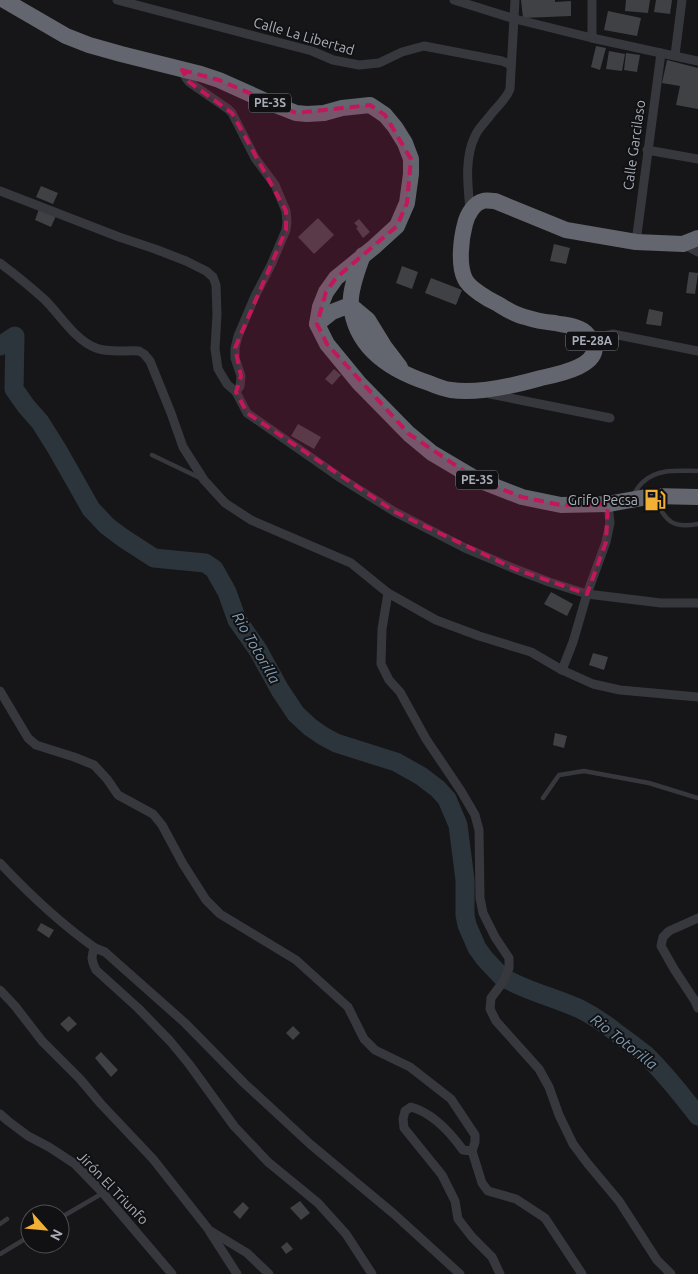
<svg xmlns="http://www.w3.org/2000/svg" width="698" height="1274" font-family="Ubuntu,sans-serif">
<rect width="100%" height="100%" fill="#161618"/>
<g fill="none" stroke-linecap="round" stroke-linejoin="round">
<g stroke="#2c353c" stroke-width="19">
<path d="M0,346L15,336L14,389L26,406L40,422L57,449L91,509L107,526L123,538L154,558L205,563L214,569L227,592L237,620L258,650L280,690L296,714L310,727L323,736L336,743L396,762L421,776L438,789L447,799L458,825L465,880V915L467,925L477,948L485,959L503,978"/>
<path d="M506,979C530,992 556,998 580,1009C594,1016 607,1025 618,1034C628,1041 637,1048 646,1055C665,1074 682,1095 698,1116"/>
</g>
</g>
<g fill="#404145">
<path d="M521,0H555V2L571,1V16L523,18Z"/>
<path d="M626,0H650L648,13L625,11Z"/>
<path d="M656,0H672L670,14L654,12Z"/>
<path d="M608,11L641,18L637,36L604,30Z"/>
<path d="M596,46L606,48L600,70L591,67Z"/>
<path d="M609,51L625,54L622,71L606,69Z"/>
<path d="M626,53L640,55L637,72L624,70Z"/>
<path d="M667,60L698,68V109L676,105L680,86L662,83Z"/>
<path d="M41,186L58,193L53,204L36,197Z"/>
<path d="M39,209L56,216L51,227L35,220Z"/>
<path d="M318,218L334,235L314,254L298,237Z"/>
<path d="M359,219L370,232L363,238L356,228L358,227L354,223Z"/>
<path d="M554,244L570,248L566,264L550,261Z"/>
<path d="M402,266L418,272L412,289L396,283Z"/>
<path d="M689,272L698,273L695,294L686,293Z"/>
<path d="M431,278L462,290L456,305L425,293Z"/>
<path d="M649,309L663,312L661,326L646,324Z"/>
<path d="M334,369L341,375L332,385L325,379Z"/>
<path d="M298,424L321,437L314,449L291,436Z"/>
<path d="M551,592L573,604L567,616L544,604Z"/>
<path d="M593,653L608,657L604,670L589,665Z"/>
<path d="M555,733L567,736L564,748L553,745Z"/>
<path d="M41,923L54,930L49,938L37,930Z"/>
<path d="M69,1016L77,1024L68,1032L60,1024Z"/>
<path d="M293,1026L300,1033L293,1040L286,1033Z"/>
<path d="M101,1052L118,1070L111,1077L95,1058Z"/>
<path d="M300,1201L310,1213L301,1220L290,1208Z"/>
<path d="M243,1202L249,1208L240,1219L233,1212Z"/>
<path d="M287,1242L293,1249L286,1254L281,1247Z"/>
</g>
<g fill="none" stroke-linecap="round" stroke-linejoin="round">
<g stroke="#37383d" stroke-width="4.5">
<path d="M152,455L200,478"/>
<path d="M633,495C636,491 639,485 643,482C658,468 679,471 698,471"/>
<path d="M655,500C667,521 671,529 698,524"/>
<path d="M543,798L559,775L584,771L649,783L698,798"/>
<path d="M60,1218L103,1193"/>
<path d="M0,1224L7,1219"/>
<path d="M0,1254L30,1236"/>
</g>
<g stroke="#37383d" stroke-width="9">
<path d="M117,0L312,51L333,60L359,65L379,63L402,52L424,46L502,61L511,65"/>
<path d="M454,0L515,19L592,38L698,61"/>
<path d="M592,0V38"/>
<path d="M675,55L682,0"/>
<path d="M182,70L186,78L189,82L228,109L232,113L255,158L275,185L286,211L287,222L286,230L271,265L255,296L238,336L235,348V358L241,376L240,386L236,392"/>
<path d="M647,150L698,159"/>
<path d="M0,191L119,237L155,249L186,261L206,271L213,277L216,285L217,314L215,349L218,369L227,384L236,392L247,413L342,479L395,512L465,548L515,569L549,582L587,594L661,603H698"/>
<path d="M470,210C468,186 464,159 475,136C478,129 484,123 489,117C496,107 506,100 510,89L515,0"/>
<path d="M636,242L661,53"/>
<path d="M683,244L698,252"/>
<path d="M0,263C16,275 31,287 45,300C61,316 75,340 96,348C109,353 125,350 139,351L144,354L150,361L171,413L183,447L204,480L225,503L251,520L351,563L388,593L436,620L479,636L531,652L562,670L593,684L620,690L698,697"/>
<path d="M591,339L613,334L698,351"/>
<path d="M490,394L610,418"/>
<path d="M388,593L382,629L381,664L389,680L400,692L426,739L461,791L475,815L479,830L480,898L483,913L495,937L509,958V968L503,982L491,998L490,1009L496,1021L539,1069L549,1087L559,1115L573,1144L588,1164L619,1201L657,1260L671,1274"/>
<path d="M562,670L573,642L587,594L606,542L610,523L608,504"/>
<path d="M0,691L28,738L36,745L74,757L94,765L107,779L118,795L153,814L162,825L183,864L206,900L220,914L296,960L348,1007L364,1039L375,1050L410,1067L451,1099L475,1135V1142L472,1151"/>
<path d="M0,863C29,894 60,923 95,948"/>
<path d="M698,918L669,931L663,937L661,946L674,969L695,1001L698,1008"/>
<path d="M0,990L15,1006L42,1041L80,1079L101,1104L153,1159L209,1230L247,1253L269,1274"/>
<path d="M0,1114L8,1121L28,1136L49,1147L75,1164L103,1193L172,1274"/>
<path d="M210,1232L237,1274"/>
<path d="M372,1274L346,1234L318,1203L268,1162L234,1126L189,1064L170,1041L138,1008L96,970C92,962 90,956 95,948L105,952L185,1023L244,1083L310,1144L394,1214L460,1274"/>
<path d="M500,1274L492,1257L472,1237L458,1219L455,1201L442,1175L404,1128L403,1119L405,1111L411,1107C433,1113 450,1132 463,1150L472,1151L482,1183L488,1191L516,1199L545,1218L582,1274"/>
</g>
<g stroke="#63666e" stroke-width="16">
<path d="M4,0L66,36L89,45L121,54L201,74L219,80L268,102L296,113L307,114L324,113L342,108L370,105L385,115L395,127L405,143L411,159V174L407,203L397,226L374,247L336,278L326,292L320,307L317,324L327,344L359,383L409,434L432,453L476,479L522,497L561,505L608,504L653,496L698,497"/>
<path d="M363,255C358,269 349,291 351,306C356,349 392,371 429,383C436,386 444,389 451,390C476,394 516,385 541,378C555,375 604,366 593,342C590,337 585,331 580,329C572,325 564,325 555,323C545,322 534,320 525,317C515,315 506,309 498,304C489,300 469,288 465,279C458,265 461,239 465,224C467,215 474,203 483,201C486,200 491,201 495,201L566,230L636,242L683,244L698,238"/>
<path d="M350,305L368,320L384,346L400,367"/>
<path d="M317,324L332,312L350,305"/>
</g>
</g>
<path fill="#c2185b" fill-opacity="0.2" stroke="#c2185b" stroke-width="4" stroke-dasharray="10 6" stroke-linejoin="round" d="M182,70L219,80L296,113L370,105L385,115L411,159L407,203L397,226L336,278L326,292L317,324L327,344L409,434L476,479L522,497L561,505L608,504L606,542L587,594L515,569L395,512L247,413L236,392L241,376L235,348L286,230V211L232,113L189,82Z"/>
<defs>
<g id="fuel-bare" transform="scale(1.725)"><path d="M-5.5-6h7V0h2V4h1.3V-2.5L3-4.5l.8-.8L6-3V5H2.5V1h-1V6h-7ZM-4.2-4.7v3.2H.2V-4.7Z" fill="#f2b134" stroke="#111113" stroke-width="2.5" paint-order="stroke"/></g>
</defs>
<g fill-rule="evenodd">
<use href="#fuel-bare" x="655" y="500"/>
</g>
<g text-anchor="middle" stroke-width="4" stroke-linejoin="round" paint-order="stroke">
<g fill="#111113" stroke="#7b7e86" stroke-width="1">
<rect x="249" y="93.5" width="42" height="19" rx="4"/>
<rect x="566" y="331.5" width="52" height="19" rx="4"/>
<rect x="456" y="470.5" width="42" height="19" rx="4"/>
</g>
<g font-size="12" font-weight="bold" fill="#a8adb8">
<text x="270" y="107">PE-3S</text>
<text x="592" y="345">PE-28A</text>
<text x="477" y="484">PE-3S</text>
</g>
<g font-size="14" fill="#a8adb8" stroke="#111113">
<text transform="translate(304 36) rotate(16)" y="5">Calle La Libertad</text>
<text transform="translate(634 145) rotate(-82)" y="5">Calle Garcilaso</text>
<text transform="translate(113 1188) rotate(46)" y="5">Jirón El Triunfo</text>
</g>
<g font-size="14" fill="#a8adb8" stroke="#111113" text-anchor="end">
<text x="638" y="505">Grifo Pecsa</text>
</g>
<g font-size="15" font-style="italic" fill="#7f9bb3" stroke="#111113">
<text transform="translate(256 648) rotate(60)" y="5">Rio Totorilla</text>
<text transform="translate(624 1042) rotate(38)" y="5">Rio Totorilla</text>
</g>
</g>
<g transform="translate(45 1229) rotate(117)"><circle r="24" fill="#111113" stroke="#4d4f55"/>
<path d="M0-4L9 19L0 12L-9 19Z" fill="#f2b134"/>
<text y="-8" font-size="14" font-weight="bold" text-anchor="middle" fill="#a8adb8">N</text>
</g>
</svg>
